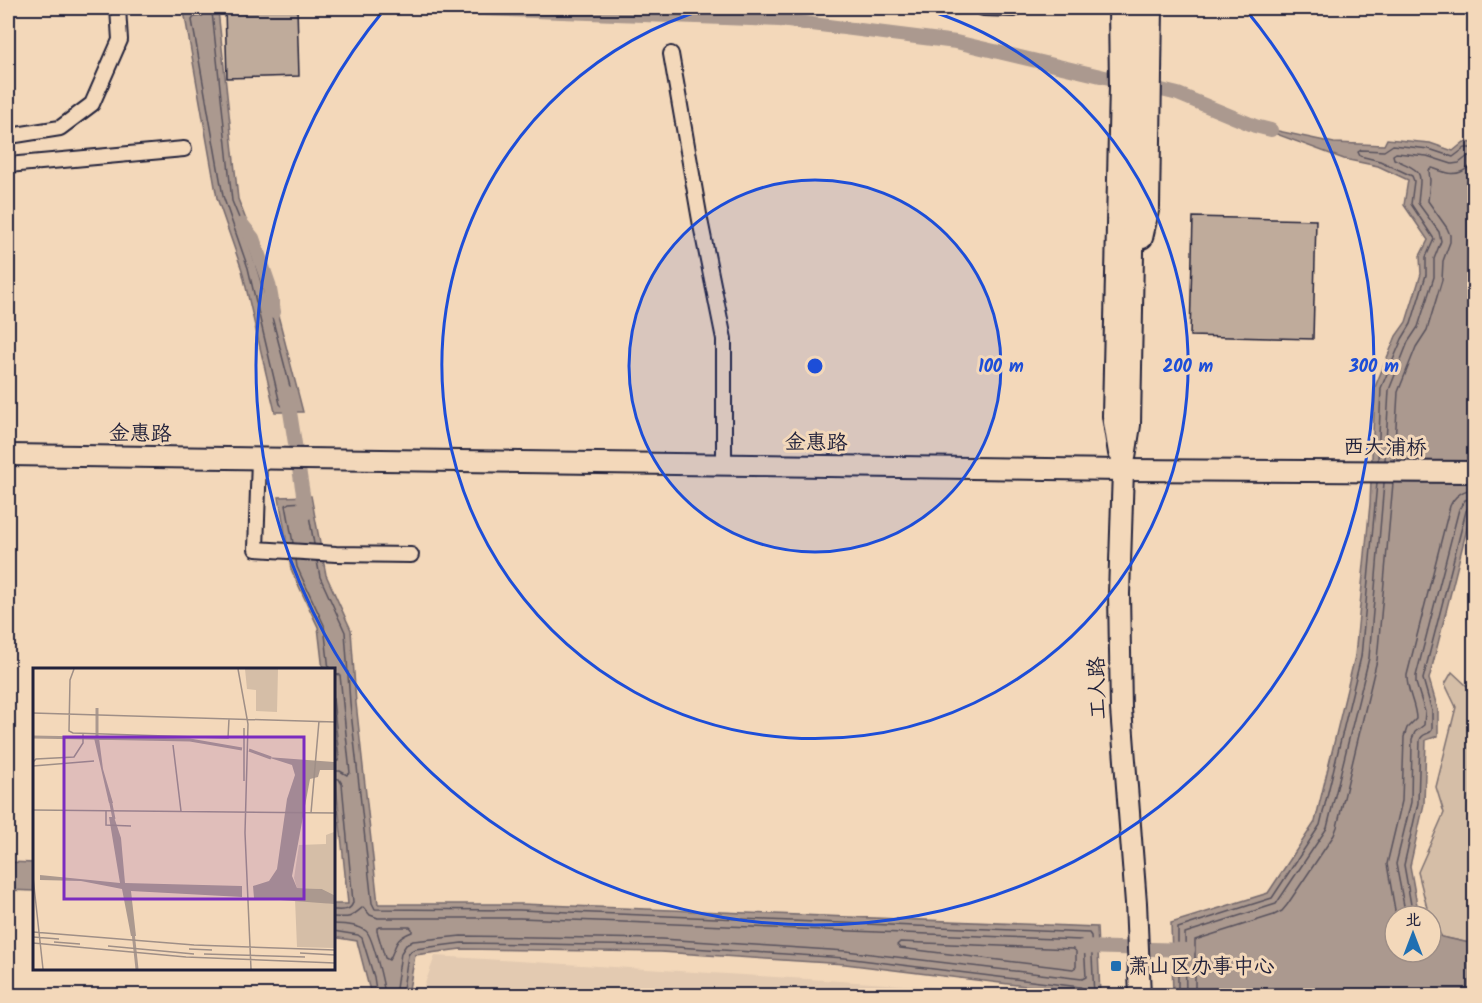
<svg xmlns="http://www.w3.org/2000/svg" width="1482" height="1003" font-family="Kalam,'LXGW WenKai TC',sans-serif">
<rect width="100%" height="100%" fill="#f3d8ba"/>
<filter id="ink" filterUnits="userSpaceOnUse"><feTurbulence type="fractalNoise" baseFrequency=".0167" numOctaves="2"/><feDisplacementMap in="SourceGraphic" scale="12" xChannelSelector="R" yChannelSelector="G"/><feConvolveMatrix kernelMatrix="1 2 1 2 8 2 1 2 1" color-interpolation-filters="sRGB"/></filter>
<g filter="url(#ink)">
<path fill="#e3cab1" d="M435,956L936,987L937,995H423V989Z"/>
<path fill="#d5bea7" stroke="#7c7071" stroke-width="1.5" d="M1452,672L1467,686L1474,685V944L1442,937L1431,920V916H1429L1418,872L1444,813L1436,787L1456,707L1445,684Z"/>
<g fill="#ab998f" stroke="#74696d" stroke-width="1.5">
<path d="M218,10L238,199L253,238L279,319L303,412H275L242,270L217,198L184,11Z"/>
<path d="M1255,126L1334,143L1384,145L1387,139L1430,143L1453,151L1464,142L1474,143V501L1429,679L1438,710V736L1426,740L1424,804L1410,866L1419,916H1395V952H1431V932L1442,937L1474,944V995H1173L1171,923L1268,893L1315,822L1355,656L1370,504L1375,387L1396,336L1406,322L1421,274L1420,256L1428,240L1404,205L1408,180L1378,166L1344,159Z"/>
<path d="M311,496L326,575L351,630L356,703L378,904H521L1097,927L1100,995L845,964L661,952L461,949L415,955L408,995H371L357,941L333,937V904H348L333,755V670H323L318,627L291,569L279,497Z"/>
<path d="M8,862L34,863V891L8,890Z"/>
</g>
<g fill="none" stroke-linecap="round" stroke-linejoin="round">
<g stroke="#59525d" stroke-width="1.5">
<path d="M206,8L208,9L202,16L194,17L192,20L223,196L248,268L280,404L282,406H292L294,402L273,321L248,240L232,201L212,12L210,9L212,8"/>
<path d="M1378,460L1381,388L1402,339L1411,324L1426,275V257L1434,239L1411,204L1414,181L1412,176L1380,161L1360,156L1358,152L1361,150L1384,151L1393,145L1429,149L1453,157L1465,148H1474"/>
<path d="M1385,460L1389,390L1408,342L1418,327L1434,277V259L1441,241L1439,232L1418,203C1421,170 1425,173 1394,159L1393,155L1396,153L1427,156L1452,164L1459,163L1468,156H1474"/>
<path d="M1394,460L1398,392L1416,347L1427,330L1442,280L1443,261L1450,242V235L1447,228L1428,201L1430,181L1429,170L1432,168C1442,171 1451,176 1461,172C1466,170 1469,166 1474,165"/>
<path d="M293,543L286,505L289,503L304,502L307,504L314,544"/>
<path d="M296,560L297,567L324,625L329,670"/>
<path d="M317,561L320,577L345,632L350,703L372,903L375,909L520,910L1089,933L1091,936L1094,996"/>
<path d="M333,678L336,674L340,675L350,773L347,775L340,771H333"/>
<path d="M333,698L339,758L338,761H333"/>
<path d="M333,778L339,779L342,784L353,902C351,912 341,910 333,910"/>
<path d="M1396,916L1387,864L1402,801L1404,737L1407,728L1416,719C1416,704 1406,690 1407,675L1450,506C1455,495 1463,490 1474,489"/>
<path d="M1406,916L1396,864L1411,802L1412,739L1415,732L1424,725L1425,712L1416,683V676L1459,509L1465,500L1474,498"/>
<path d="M1413,916L1404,865L1418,803L1420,740C1422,733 1429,735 1432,730V711L1423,679L1466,511L1469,507L1474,506"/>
<path d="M333,917C351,918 350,918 363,907L370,915L378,918H520L1081,940L1084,943L1086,977L1082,979L846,951L662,939L461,936L413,941L406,945L401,953L395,996"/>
<path d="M333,924C342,924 358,925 366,931C373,937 384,985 385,996"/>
<path d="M380,927H410L412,929V932C393,939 397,947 389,960L385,958L377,931V928Z"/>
<path d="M333,931L358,935L362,938L374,977L377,996"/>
<path d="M900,942L1073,949L1076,951V967L1073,969L900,948L897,945Z"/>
<path d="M402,996L408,955L411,951L415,949L462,943L662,946L845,958L1080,987L1085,990L1086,996"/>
<path d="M1178,996V928L1272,898L1320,825L1361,657L1377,483"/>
<path d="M1186,996L1185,933L1276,904L1327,828L1369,658L1384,483"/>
<path d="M1195,996V940L1274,915L1282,911L1287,905L1334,835L1337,827L1377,660L1393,483"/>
</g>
<g stroke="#ab998f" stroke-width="14">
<path d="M457,8L780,20L956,42L1126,82"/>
<path d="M1145,86L1178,94L1255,126L1271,130"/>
<path d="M242,224L253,238L269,284L274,312"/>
<path d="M287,393L306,513"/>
<path d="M1082,947L1188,950"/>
</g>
</g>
<g fill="#bfab9b" stroke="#22223b" stroke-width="1.5">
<path d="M277,8H297L299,76L227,78L225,9Z"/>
<path d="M1193,217L1316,220L1313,339L1190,336Z"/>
</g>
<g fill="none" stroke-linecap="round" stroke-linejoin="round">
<g stroke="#22223b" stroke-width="18">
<g id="minor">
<path d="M983,8L1014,9V8"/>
<path d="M671,54L700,220L724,339V465"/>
<path d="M8,135H16L60,128L92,104L120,40L118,8"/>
<path d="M8,165L184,149"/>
<path d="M259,459L256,549L336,554L411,555"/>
</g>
</g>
<g stroke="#22223b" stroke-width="24">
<g id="secondary">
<path d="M1119,8L1120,85L1113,416L1119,453"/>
<path d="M1135,8V139L1130,425L1123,470L1119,594L1121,709L1136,903L1140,996"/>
<path d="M1142,238L1149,206L1152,8"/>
<path d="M8,455L1123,470L1474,472"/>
</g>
</g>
<use href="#minor" stroke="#f3d8ba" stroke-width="14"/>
<use href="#secondary" stroke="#f3d8ba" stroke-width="20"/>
</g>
</g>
<circle cx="815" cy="366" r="186" fill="#1d4ed8" fill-opacity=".12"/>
<g fill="none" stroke="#1d4ed8" stroke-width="3">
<circle cx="815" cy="366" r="186"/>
<path d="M921 8A373 373 0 1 1 709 8"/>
<path d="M1246 10A559 559 0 1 1 384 10"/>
</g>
<rect fill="#1f6fb2" stroke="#f3d8ba" stroke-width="2" x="1110" y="960" width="12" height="12" rx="3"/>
<g text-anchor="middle" stroke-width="6" stroke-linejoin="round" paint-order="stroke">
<g font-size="21" fill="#22223b" stroke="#f3d8ba">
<text transform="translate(140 433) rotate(1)" y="7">金惠路</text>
<text transform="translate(816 442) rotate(1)" y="7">金惠路</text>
<text transform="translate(1385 447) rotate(1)" y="7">西大浦桥</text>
<text transform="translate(1097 688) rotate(-92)" y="7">工人路</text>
</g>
<g font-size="21" fill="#22223b" stroke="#f3d8ba" text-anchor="start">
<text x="1128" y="973">萧山区办事中心</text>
</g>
</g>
<g transform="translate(33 668)">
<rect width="302" height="302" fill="#f3d8ba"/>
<path d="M212,1H245L244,44L223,43V22L214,21ZM301,164V227L289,221L264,220L261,210L266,177L293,176V167ZM262,231L301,236V280L264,279Z" fill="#d5bea7"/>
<path d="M61,70H66L70,101L80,135H76ZM234,89L301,94V102H287L285,109L277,111L259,208L264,220L289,221L301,227V236L221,230L220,218L236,213L244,201L254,131L262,107L259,97ZM76,149H81L88,170L92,215L209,218V229L98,223L103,268H98L89,221L48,213L7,212V207L87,215Z" fill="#ab998f"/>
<path fill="none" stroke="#ab998f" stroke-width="3" d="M64,40V73M0,69L157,72L209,81M216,82L238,90M77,131L81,151M100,264L104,301"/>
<path fill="none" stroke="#9f8f87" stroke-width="1.5" d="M41,1L37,12L36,63L40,65L195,70L196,51M205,1L215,56L212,165L218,301M0,45L302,54M211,60V113M140,77L148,143M0,94L3,91L41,89L50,75V65M0,98L61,93M0,142L302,145M73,143V157L98,158M278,145L286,53M0,209L10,301M0,264L161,277L302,282M0,269L26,271M21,274L47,276M0,275L153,289L302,295M75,278L161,286M156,281L179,282M267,285L302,287M171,286L272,289"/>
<path fill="#7b2cbf" fill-opacity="0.15" stroke="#7b2cbf" stroke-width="3" d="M31,69H271V231H31Z"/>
<rect width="302" height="302" fill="none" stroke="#22223b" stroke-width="3"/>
</g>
<circle cx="815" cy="366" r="9" fill="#1d4ed8" stroke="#f3d8ba" stroke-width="3"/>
<g font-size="18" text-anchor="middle" font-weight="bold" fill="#1d4ed8" stroke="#f3d8ba" stroke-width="6" stroke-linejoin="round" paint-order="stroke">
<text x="1001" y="372">100 m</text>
<text x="1188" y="372">200 m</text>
<text x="1374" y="372">300 m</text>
</g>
<rect width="1482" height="1003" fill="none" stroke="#f3d8ba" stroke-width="30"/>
<rect x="15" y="15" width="1452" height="973" fill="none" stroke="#22223b" stroke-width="2" filter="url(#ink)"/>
<g transform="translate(1413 934)"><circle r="28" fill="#f3d8ba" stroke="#9f8f87" stroke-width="1.5"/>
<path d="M0-4.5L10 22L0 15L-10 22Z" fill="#1f6fb2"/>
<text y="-9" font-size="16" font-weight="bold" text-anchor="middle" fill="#22223b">北</text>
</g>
</svg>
